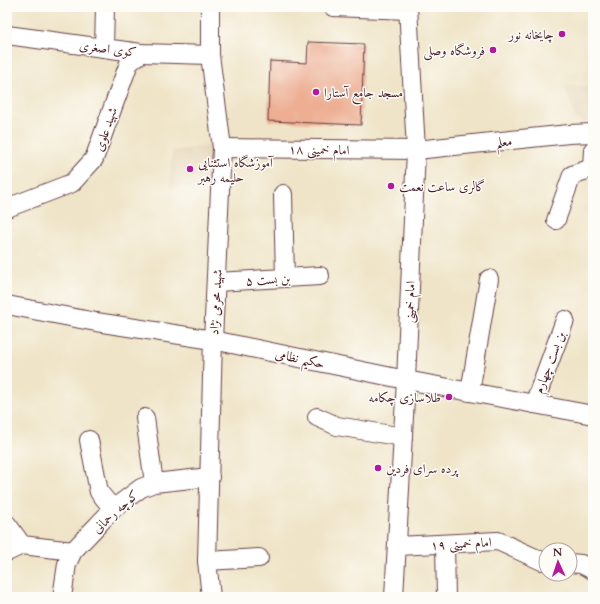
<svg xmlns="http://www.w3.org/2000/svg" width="600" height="604" font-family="Cardo,Amiri,serif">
<rect width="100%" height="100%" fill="#fdfcf7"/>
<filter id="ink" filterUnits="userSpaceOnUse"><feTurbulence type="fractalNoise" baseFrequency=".025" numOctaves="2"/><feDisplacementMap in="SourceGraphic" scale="8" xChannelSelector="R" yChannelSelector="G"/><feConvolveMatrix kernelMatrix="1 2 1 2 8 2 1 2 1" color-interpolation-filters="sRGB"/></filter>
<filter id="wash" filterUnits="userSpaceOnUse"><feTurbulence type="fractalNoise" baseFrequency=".012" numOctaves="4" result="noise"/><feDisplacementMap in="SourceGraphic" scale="16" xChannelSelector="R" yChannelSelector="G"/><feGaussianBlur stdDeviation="0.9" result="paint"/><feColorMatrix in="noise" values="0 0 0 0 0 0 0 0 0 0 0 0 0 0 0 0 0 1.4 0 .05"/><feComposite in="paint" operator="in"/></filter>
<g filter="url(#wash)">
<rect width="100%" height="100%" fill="#efe4c7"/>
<g fill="#e6d5b7">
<path d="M565,86H593V122L585,123L575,117Z"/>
<path d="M211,145L209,187L170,188L172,151Z"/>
</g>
<g id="blocks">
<path fill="#edae93" d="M308,42L364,44L361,125L268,121L270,61L307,63Z"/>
</g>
</g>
<g filter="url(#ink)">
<use href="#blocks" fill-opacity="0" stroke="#633d42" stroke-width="1"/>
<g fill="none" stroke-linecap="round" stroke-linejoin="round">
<g stroke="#633d42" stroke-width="20">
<g id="minor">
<path d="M210,7V55L222,148L213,340L207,561L211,597"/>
<path d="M333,7L408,10"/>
<path d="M7,35L141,53L210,55"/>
<path d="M104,48L105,7"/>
<path d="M222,148L416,150L569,134L593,133"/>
<path d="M283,194L285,278"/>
<path d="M7,208L72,183L94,159L129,63L141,53"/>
<path d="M556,220L572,175L592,168L593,150"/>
<path d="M216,282L320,276"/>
<path d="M7,305L96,322L213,340L406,380L593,415"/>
<path d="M470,392L489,279"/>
<path d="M534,404L565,320"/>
<path d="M317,417L337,426L403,437"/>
<path d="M145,418L154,483"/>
<path d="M89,440L99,492L113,509"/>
<path d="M7,524L22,545L73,551"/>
<path d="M445,544L446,597"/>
<path d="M397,546L498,541L542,561H546"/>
<path d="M7,552L22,545"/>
<path d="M207,561L259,558"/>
<path d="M570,563L581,564L593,570"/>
<path d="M62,597L67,564L73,551L113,509L141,488L154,483L210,477"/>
<path d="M394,597L406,380L416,150L408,7"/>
</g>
</g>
<use href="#minor" stroke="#fff" stroke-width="18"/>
</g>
</g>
<g fill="#b5179e" stroke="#fdfcf7" stroke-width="1.5">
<circle cx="562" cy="34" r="4"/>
<circle cx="493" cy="50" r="4"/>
<circle cx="316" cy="92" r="4"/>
<circle cx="190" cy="169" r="4"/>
<circle cx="391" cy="186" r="4"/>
<circle cx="449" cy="397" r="4"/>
<circle cx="378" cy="468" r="4"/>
</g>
<g text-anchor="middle" stroke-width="3" stroke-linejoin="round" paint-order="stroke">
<g font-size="13" fill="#4a1f2b" stroke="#fdfcf7" text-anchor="start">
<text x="554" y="39" text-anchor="end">چایخانه نور</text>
<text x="485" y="55" text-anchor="end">فروشگاه وصلی</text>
<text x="324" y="97">مسجد جامع آستارا</text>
<text x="198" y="167">آموزشگاه استثنایی<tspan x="198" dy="15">حلیمه رهبر</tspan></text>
<text x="399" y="191">گالری ساعت نعمت</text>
<text x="441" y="402" text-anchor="end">طلاسازی چکامه</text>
<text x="386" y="473">پرده سرای فردین</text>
</g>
<g font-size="13" fill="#4a1f2b" stroke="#fdfcf7">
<text transform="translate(108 48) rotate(7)" y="5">کوی اصغری</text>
<text transform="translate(105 129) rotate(-71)" y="5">شهید علوی</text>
<text transform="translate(504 141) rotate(-6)" y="5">معلم</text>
<text transform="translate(319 149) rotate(1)" y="5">امام خمینی ۱۸</text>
<text transform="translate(268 279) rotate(-3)" y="5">بن بست ۵</text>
<text transform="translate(215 302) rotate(-87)" y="5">شهید محرمی نژاد</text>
<text transform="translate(409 302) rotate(-88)" y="5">امام خمینی</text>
<text transform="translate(300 358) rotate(12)" y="5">حکیم نظامی</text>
<text transform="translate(549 362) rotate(-69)" y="5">بن بست چهارم</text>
<text transform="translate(115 511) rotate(-42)" y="5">کوچه رحمانی</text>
<text transform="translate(461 543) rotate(-3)" y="5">امام خمینی ۱۹</text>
</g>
</g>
<rect width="600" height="604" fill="none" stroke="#fdfcf7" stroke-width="24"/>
<g transform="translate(558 562) rotate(357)"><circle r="19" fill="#fdfcf7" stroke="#b5a4a5"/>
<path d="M0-3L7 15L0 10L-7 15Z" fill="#b5179e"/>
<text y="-6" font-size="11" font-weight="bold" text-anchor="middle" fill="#4a1f2b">N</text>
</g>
</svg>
